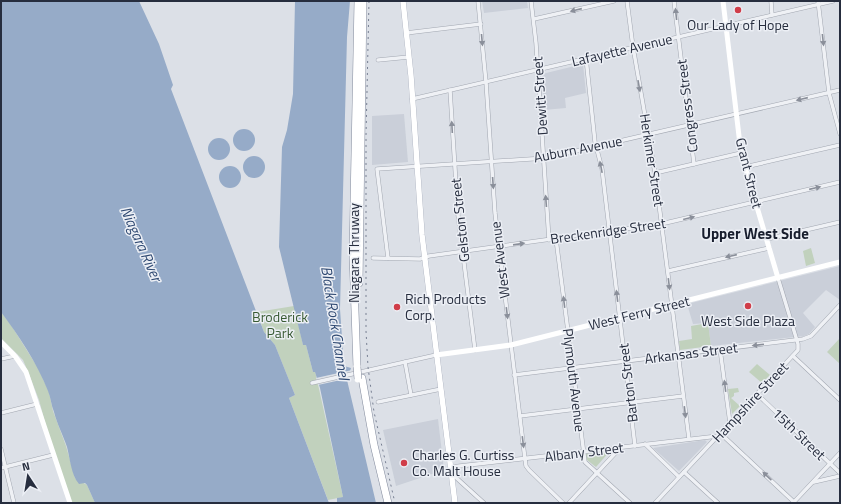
<svg xmlns="http://www.w3.org/2000/svg" width="841" height="504" font-family="'Titillium Web',sans-serif">
<rect width="100%" height="100%" fill="#dce0e7"/>
<g fill="#cacfd9">
<path d="M482,1H527L528,8L484,13Z"/>
<path d="M583,64L586,93L565,98L566,108L544,110L542,74Z"/>
<path d="M404,114L408,162L372,165V116Z"/>
<path d="M840,266V300L826,290L803,313L815,327L809,334L804,336L711,346L708,323L693,324L687,304Z"/>
<path d="M438,419L444,470L396,486L383,430Z"/>
<path d="M705,440L707,442L679,471L653,448Z"/>
</g>
<g fill="#c1d1bd">
<path d="M811,248L815,263L806,266L803,251Z"/>
<path d="M294,306L303,345H306L313,372L315,371L343,497L328,500L289,398L295,395L275,345L264,332L257,312Z"/>
<path d="M1,312L11,325L38,368L49,392L53,411L66,446L75,478L87,485L95,503H72L53,451L39,400L29,374L23,360L1,338Z"/>
<path d="M708,323L711,346L680,350L679,341L692,339L691,326Z"/>
<path d="M840,338V364L827,352Z"/>
<path d="M757,364L770,375L762,383L749,372Z"/>
<path d="M738,388L739,392L734,393V396L731,398L740,406L732,414L728,389Z"/>
<path d="M610,451L596,467L587,460L586,454Z"/>
</g>
<g fill="#96abc8">
<path d="M1,1H139L159,44L173,85L171,89L264,332L275,345L295,395L289,398L329,503H95L87,485L85,483L79,484C71,475 70,458 67,447C63,435 57,424 54,412C51,405 51,398 48,391C37,363 19,336 1,312Z"/>
<path d="M295,1H350L347,37L340,309L344,366L351,368L347,380L376,503H337V498L343,497L320,388L315,372H313L306,345H303L279,247L282,147L287,130L293,94Z"/>
<circle cx="244" cy="140" r="11"/>
<circle cx="219" cy="149" r="11"/>
<circle cx="254" cy="167" r="11"/>
<circle cx="230" cy="177" r="11"/>
</g>
<path fill="#dce0e7" d="M352,370L350,378L318,385L316,378Z"/>
<g fill="none" stroke-linecap="round" stroke-linejoin="round">
<g stroke="#a2a7b1" stroke-width="4.5">
<g id="street">
<path d="M478,1L486,82L495,213L525,459L526,466L529,470L563,503"/>
<path d="M531,1L536,43L549,240"/>
<path d="M627,1L633,47L655,173L689,439"/>
<path d="M674,1L694,164"/>
<path d="M771,1L772,15"/>
<path d="M818,1L829,93L840,134"/>
<path d="M534,19L614,1"/>
<path d="M406,33L481,24"/>
<path d="M586,58L595,142L602,169L635,446"/>
<path d="M378,60L409,57"/>
<path d="M450,90L458,215L475,350"/>
<path d="M412,99L833,1"/>
<path d="M745,167L840,145"/>
<path d="M655,173L741,153"/>
<path d="M556,239L585,462L630,503"/>
<path d="M767,239L840,222"/>
<path d="M373,258L420,259L429,256L661,224L840,182"/>
<path d="M388,258L377,169L546,158L840,90"/>
<path d="M668,271L769,248"/>
<path d="M720,349L730,423"/>
<path d="M793,356L840,400"/>
<path d="M1,359L15,356"/>
<path d="M405,362L411,395"/>
<path d="M514,375L803,339L811,336L840,305"/>
<path d="M312,383L436,355"/>
<path d="M757,394L840,473"/>
<path d="M378,402L441,389"/>
<path d="M1,413L37,404"/>
<path d="M520,416L683,396"/>
<path d="M720,433L795,503"/>
<path d="M645,444L679,477"/>
<path d="M1,449L14,503"/>
<path d="M451,467L718,436"/>
<path d="M1,468L53,455"/>
<path d="M684,472L718,503"/>
<path d="M452,474L484,503"/>
<path d="M814,482L840,476"/>
<path d="M569,503L621,447"/>
<path d="M655,503L798,350V344L778,278"/>
<path d="M793,503L840,453"/>
</g>
</g>
<g stroke="#9ca3b3" stroke-width="6">
<path id="primary" d="M403,1L411,76L422,235L455,503"/>
</g>
<g stroke="#848c9e" stroke-width="8">
<g id="highway">
<path d="M359,283L363,1"/>
<path d="M357,367L353,255L358,1"/>
<path d="M362,378L374,445L388,503"/>
</g>
</g>
<use href="#street" stroke="#eff1f5" stroke-width="3.5"/>
<g stroke="#fff" stroke-width="5">
<path d="M723,1L741,153L778,278"/>
<path d="M1,342L15,356L26,372L70,503"/>
<path d="M436,355L511,345L840,262"/>
</g>
<use href="#primary" stroke="#fff" stroke-width="5.5"/>
<use href="#highway" stroke="#fff" stroke-width="7"/>
<path stroke="#767e91" stroke-width="1" stroke-dasharray="2 4" stroke-linecap="butt" d="M369,1L366,136V331L368,367L374,412L395,503"/>
<g stroke="#848c9e" stroke-width="8" stroke-linecap="butt">
<path id="highway-bridge" d="M357,367L358,379"/>
</g>
<use href="#highway-bridge" stroke="#fff" stroke-width="7"/>
</g>
<defs><path id="oneway-solid" d="M-6-.8H1V-3.2L6.5 0L1 3.2V.8H-6Z"/></defs>
<g fill="#8a8f9a">
<use href="#oneway-solid" transform="translate(576 10) rotate(167)"/>
<use href="#oneway-solid" transform="translate(676 14) rotate(-96)"/>
<use href="#oneway-solid" transform="translate(482 40) rotate(85)"/>
<use href="#oneway-solid" transform="translate(823 40) rotate(84)"/>
<use href="#oneway-solid" transform="translate(639 86) rotate(80)"/>
<use href="#oneway-solid" transform="translate(802 99) rotate(167)"/>
<use href="#oneway-solid" transform="translate(452 127) rotate(-93)"/>
<use href="#oneway-solid" transform="translate(601 167) rotate(-101)"/>
<use href="#oneway-solid" transform="translate(493 183) rotate(86)"/>
<use href="#oneway-solid" transform="translate(815 188) rotate(-13)"/>
<use href="#oneway-solid" transform="translate(546 201) rotate(-94)"/>
<use href="#oneway-solid" transform="translate(689 218) rotate(-14)"/>
<use href="#oneway-solid" transform="translate(519 244) rotate(-8)"/>
<use href="#oneway-solid" transform="translate(731 256) rotate(167)"/>
<use href="#oneway-solid" transform="translate(669 284) rotate(83)"/>
<use href="#oneway-solid" transform="translate(617 296) rotate(-97)"/>
<use href="#oneway-solid" transform="translate(564 302) rotate(-97)"/>
<use href="#oneway-solid" transform="translate(507 313) rotate(83)"/>
<use href="#oneway-solid" transform="translate(758 345) rotate(173)"/>
<use href="#oneway-solid" transform="translate(725 386) rotate(-97)"/>
<use href="#oneway-solid" transform="translate(685 412) rotate(83)"/>
<use href="#oneway-solid" transform="translate(523 442) rotate(83)"/>
<use href="#oneway-solid" transform="translate(767 476) rotate(-137)"/>
</g>
<g fill="#d03d49" stroke="#eceff5" stroke-width="1.5">
<circle cx="738" cy="10" r="4"/>
<circle cx="748" cy="306" r="4"/>
<circle cx="397" cy="307" r="4"/>
<circle cx="404" cy="463" r="4"/>
</g>
<g text-anchor="middle" stroke-width="3" stroke-linejoin="round" paint-order="stroke">
<g font-size="14" fill="#262d3e" stroke="#eceff5">
<text x="738" y="30">Our Lady of Hope</text>
<text x="405" y="304" text-anchor="start">Rich Products<tspan x="405" dy="16">Corp.</tspan></text>
<text x="748" y="326">West Side Plaza</text>
<text x="412" y="460" text-anchor="start">Charles G. Curtiss<tspan x="412" dy="16">Co. Malt House</tspan></text>
</g>
<g font-size="14" fill="#262d3e" stroke="#eceff5">
<text transform="translate(622 50) rotate(-13)" y="5">Lafayette Avenue</text>
<text transform="translate(540 96) rotate(-94)" y="5">Dewitt Street</text>
<text transform="translate(687 106) rotate(-97)" y="5">Congress Street</text>
<text transform="translate(578 149) rotate(-11)" y="5">Auburn Avenue</text>
<text transform="translate(652 160) rotate(81)" y="5">Herkimer Street</text>
<text transform="translate(749 173) rotate(76)" y="5">Grant Street</text>
<text transform="translate(460 220) rotate(-96)" y="5">Gelston Street</text>
<text transform="translate(608 231) rotate(-8)" y="5">Breckenridge Street</text>
<text transform="translate(354 253) rotate(-90)" y="5">Niagara Thruway</text>
<text transform="translate(500 260) rotate(-97)" y="5">West Avenue</text>
<text transform="translate(639 313) rotate(-14)" y="5">West Ferry Street</text>
<text transform="translate(691 353) rotate(-7)" y="5">Arkansas Street</text>
<text transform="translate(574 380) rotate(83)" y="5">Plymouth Avenue</text>
<text transform="translate(628 383) rotate(-97)" y="5">Barton Street</text>
<text transform="translate(750 402) rotate(-47)" y="5">Hampshire Street</text>
<text transform="translate(799 434) rotate(44)" y="5">15th Street</text>
<text transform="translate(584 452) rotate(-7)" y="5">Albany Street</text>
</g>
<g font-size="14" fill="#385a33" stroke="#eceff5">
<text x="280" y="322">Broderick<tspan x="280" dy="16">Park</tspan></text>
</g>
<g font-size="15" font-weight="bold" fill="#181e2e" stroke="#eceff5">
<text x="755" y="239">Upper West Side</text>
</g>
<g font-size="15" font-style="italic" fill="#2f4972" stroke="#eceff5">
<text transform="translate(141 244) rotate(66)" y="5">Niagara River</text>
<text transform="translate(335 323) rotate(81)" y="5">Black Rock Channel</text>
</g>
</g>
<rect width="841" height="504" fill="none" stroke="#262d3e" stroke-width="4"/>
<g transform="translate(28 476) rotate(348)" stroke="#eceff5" stroke-width="3" paint-order="stroke">
<path d="M0-3L7 15L0 10L-7 15Z" fill="#262d3e"/>
<text y="-6" font-size="11" font-weight="bold" text-anchor="middle" fill="#262d3e">N</text>
</g>
</svg>
